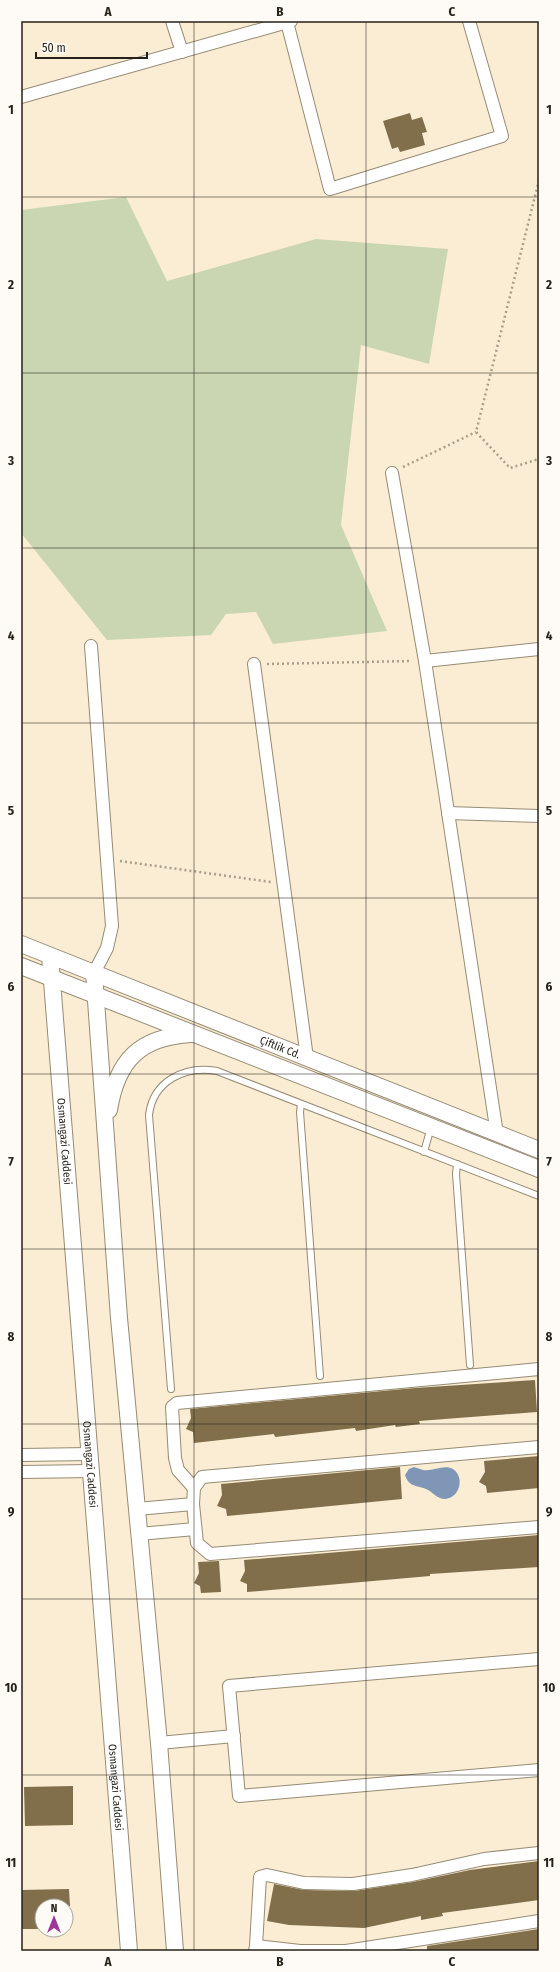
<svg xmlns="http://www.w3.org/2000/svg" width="560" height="1972" font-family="'Fira Sans Condensed',sans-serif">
<rect width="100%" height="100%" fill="#faedd4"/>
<path fill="#cad6b1" d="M126,197L167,281L316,239L448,249L429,364L361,345L341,525L387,631L273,644L256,612L226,614L211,635L107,640L21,533V210Z"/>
<path fill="#7f96b7" d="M414,1467C417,1468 420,1469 423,1470C432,1472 444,1464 453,1469C465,1477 460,1498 445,1499C437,1499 433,1492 426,1489C416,1485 409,1487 405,1475L409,1469Z"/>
<g fill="#816f4b">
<path d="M410,113L412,120L422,117L427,132L422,133L425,145L400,152L398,147L392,149L383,121Z"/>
<path d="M535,1380L537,1412L419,1421L420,1424L396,1427L395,1425L356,1431L355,1428L275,1437L274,1434L194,1443L193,1432L186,1429L191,1418L190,1409L415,1388Z"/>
<path d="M539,1456V1488L487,1493L486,1486L479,1482L485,1472L484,1461Z"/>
<path d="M400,1467L402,1499L227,1516L226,1509L217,1506L222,1495L221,1484Z"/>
<path d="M539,1535V1567L430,1574V1576L247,1592V1584L240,1581L245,1571L244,1560Z"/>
<path d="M219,1561L221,1592L201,1593L200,1586L194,1583L199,1573L198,1562Z"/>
<path d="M73,1786V1825L25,1826L24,1787Z"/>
<path d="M539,1861V1900L442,1913L443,1916L421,1920V1916L364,1928L289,1925L267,1921L274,1884L304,1890L354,1891L413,1882L470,1870Z"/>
<path d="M69,1889L70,1906H42V1929H21V1890Z"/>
<path d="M539,1929V1951H427V1946Z"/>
</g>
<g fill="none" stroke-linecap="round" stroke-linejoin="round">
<g stroke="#968b74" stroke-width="8">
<g id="lane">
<path d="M301,1104L300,1112L320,1376"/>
<path d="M424,1152L431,1127"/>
<path d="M457,1164L456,1174L470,1365"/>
<path d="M171,1389L149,1115C153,1081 185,1065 217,1071L539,1196"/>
</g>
</g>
<g stroke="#968b74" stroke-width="14">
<g id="street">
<path d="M172,21L182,52"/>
<path d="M287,22L330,189L502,136L469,21"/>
<path d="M21,97L291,21"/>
<path d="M392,473L425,661L497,1134"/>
<path d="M91,646L112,926L107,948L94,973"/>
<path d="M425,661L539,649"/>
<path d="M254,664L307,1058"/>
<path d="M448,813L539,816"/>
<path d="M539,1447L202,1477L194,1488L193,1504L197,1543L210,1554L539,1527"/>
<path d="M21,1455L90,1454"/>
<path d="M21,1472L92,1471"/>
<path d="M194,1488L178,1470L175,1458L172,1407L177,1403L539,1369"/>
<path d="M137,1509L193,1504"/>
<path d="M139,1534L195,1529"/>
<path d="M539,1659L229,1686L239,1796L539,1770"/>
<path d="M159,1743L234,1736"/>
<path d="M256,1946L260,1877L267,1875L304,1883L353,1884L412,1875L484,1859L539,1853"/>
<path d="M255,1951L256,1946L300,1951H346L539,1921"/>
</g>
</g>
<g stroke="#968b74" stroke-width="18">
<g id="secondary">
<path id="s1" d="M21,944L539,1150"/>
<path id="s2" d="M50,956L129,1951"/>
<path d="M21,966L539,1169"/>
<path d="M94,973L119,1318L159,1743L175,1951"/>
<path d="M109,1110C117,1060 140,1037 191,1034"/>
</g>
</g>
<g stroke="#a89e8b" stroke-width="2.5" stroke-dasharray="2 3" stroke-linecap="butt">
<path d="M539,180L476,432L510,468L539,459"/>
<path d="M403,467L476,432"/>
<path d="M267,664L412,661"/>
<path d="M120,861L271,882"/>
</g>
<use href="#lane" stroke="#fff" stroke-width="6"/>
<use href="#street" stroke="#fff" stroke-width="12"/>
<use href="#secondary" stroke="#fff" stroke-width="16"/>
</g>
<path fill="none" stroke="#262219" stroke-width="1" stroke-opacity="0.55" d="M194,21V1951M366,21V1951M21,197H539M21,373H539M21,548H539M21,723H539M21,898H539M21,1074H539M21,1249H539M21,1424H539M21,1599H539M21,1775H539"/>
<g text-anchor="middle" stroke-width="3.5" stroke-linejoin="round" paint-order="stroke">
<g font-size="11" fill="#262219" stroke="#fefbf6">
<text dy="4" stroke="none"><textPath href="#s1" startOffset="279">Çiftlik Cd.</textPath></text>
<text dy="4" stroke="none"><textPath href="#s2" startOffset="186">Osmangazi Caddesi</textPath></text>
<text dy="4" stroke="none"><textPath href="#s2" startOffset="510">Osmangazi Caddesi</textPath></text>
<text dy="4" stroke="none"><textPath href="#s2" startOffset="834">Osmangazi Caddesi</textPath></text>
</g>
</g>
<rect width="560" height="1972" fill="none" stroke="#fefbf6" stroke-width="44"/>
<g transform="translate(54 1918)"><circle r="19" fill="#fefbf6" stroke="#a8a49e"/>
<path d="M0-3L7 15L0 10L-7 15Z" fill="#a03698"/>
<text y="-6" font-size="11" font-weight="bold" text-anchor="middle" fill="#262219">N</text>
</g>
<path d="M36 52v6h111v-6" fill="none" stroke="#262219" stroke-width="2"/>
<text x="42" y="52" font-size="12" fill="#262219" stroke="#fefbf6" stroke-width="3" paint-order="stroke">50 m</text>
<rect x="22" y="22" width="516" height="1928" fill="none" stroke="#262219" stroke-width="1.5"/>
<g font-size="13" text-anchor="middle" font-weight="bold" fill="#262219">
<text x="108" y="16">A</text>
<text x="280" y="16">B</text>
<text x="452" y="16">C</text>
<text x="11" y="114">1</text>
<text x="549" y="114">1</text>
<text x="11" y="289">2</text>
<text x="549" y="289">2</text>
<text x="11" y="465">3</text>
<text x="549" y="465">3</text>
<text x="11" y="640">4</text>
<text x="549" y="640">4</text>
<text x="11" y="815">5</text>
<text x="549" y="815">5</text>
<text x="11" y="991">6</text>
<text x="549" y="991">6</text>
<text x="11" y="1166">7</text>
<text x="549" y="1166">7</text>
<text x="11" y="1341">8</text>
<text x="549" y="1341">8</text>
<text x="11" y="1516">9</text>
<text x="549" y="1516">9</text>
<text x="11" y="1692">10</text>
<text x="549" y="1692">10</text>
<text x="11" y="1867">11</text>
<text x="549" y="1867">11</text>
<text x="108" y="1966">A</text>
<text x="280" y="1966">B</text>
<text x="452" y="1966">C</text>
</g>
</svg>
